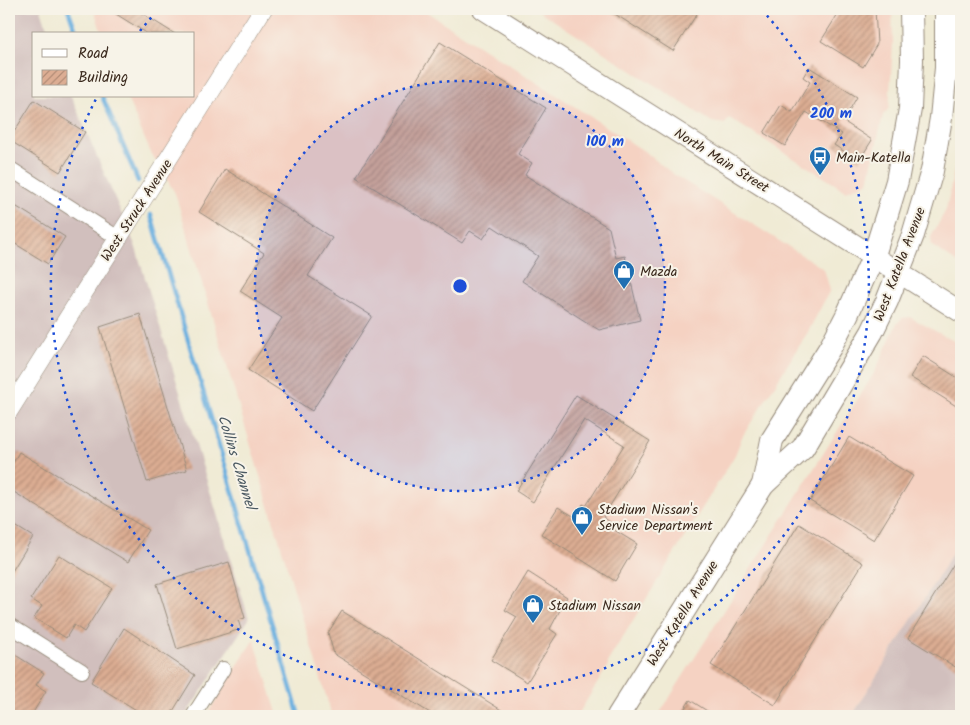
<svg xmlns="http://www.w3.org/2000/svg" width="970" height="725" font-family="Kalam,sans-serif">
<defs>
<pattern id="building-hatch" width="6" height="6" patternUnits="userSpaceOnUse" patternTransform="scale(1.25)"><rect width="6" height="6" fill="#dcad93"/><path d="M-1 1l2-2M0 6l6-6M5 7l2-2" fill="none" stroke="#b48d77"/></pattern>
</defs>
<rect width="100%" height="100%" fill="#f7f3e8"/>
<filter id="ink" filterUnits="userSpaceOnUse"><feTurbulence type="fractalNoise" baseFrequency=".02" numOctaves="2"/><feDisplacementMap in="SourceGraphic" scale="10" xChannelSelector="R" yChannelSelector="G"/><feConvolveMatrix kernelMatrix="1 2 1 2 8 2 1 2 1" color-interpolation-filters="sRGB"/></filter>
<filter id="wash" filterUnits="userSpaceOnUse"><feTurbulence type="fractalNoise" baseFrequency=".0096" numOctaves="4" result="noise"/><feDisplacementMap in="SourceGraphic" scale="20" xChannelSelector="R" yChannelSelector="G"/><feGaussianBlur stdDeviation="1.12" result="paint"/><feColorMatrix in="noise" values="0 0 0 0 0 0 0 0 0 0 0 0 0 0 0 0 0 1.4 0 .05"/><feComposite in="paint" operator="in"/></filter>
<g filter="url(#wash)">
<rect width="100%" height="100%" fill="#f0ebd5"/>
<g fill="#f5d2c2">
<path d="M94,9H422L644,151L673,174L824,269L830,290L808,332L742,437L735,455L608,661V666L577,716H332L175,193L150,151L126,96H194V34H102Z"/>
<path d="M536,9H892L893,43L889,108L883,115L868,182L846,191L729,118L725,124L712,122Z"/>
<path d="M961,137V265L932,246L931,237L946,210Z"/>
<path d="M910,317L961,345V539L852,716H658L876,370L896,325L902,318Z"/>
<path d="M254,639L278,716H206Z"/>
</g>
<g fill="#d1bfbd">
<path d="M9,9H41L49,34H34V96H71L135,245L249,619L185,716H9Z"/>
<path d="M961,539V716H852Z"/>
</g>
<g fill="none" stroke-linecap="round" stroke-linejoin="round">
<g stroke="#69afdf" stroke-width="4.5">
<path d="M68,9L77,34"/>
<path d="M102,96L138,181"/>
<path d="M151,215L299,716"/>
</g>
</g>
<g id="blocks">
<g fill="url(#building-hatch)">
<path d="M108,9H135L175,34H148Z"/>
<path d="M607,9H700L673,51Z"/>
<path d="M841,9H875L877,44L863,67L821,41Z"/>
<path d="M440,42L546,108L518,154L532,163L525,175L609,228L616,258L625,256L640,320L599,330L522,281L538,256L492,226L483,239L470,231L462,243L356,177Z"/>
<path d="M809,67L857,97L843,121L872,140L859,161L834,145L842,134L806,112L785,146L764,133L781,105L792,112L810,82L803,77Z"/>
<path d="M34,100L85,132L60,172L9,140Z"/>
<path d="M225,169L332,238L308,276L372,316L312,411L248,370L282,318L240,291L264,253L199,212Z"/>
<path d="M9,202L65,237L48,264L9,240Z"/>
<path d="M140,314L187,470L147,482L100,327Z"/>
<path d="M923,356L961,380V409L910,377Z"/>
<path d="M576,395L650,441L603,517L613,524L611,528L637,544L615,581L541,534L558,507L575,517L583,504L586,506L624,445L584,420L533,502L516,491Z"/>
<path d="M849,437L913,476L874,540L810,501Z"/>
<path d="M19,452L148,530L128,562L9,489V470Z"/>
<path d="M9,522L33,537L9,576Z"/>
<path d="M799,524L863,563L775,705L711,665Z"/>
<path d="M961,552V661L957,668L908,638Z"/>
<path d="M59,555L112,588L84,632L74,625L66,638L34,618L42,606L31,599Z"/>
<path d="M229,562L245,618L238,620L241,629L177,649L157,584Z"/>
<path d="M528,572L567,597L550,629L557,634L527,682L491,660L517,617L505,610Z"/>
<path d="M342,611L511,716H435L334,654L328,633Z"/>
<path d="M124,628L195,675L170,716H146L91,682Z"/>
<path d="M9,651L44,673L36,685L46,691L31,716H9Z"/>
<path d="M690,700L715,716H680Z"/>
</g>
</g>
</g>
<g filter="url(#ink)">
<use href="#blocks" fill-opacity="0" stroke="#968a7a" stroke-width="1"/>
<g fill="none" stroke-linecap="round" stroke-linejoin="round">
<g stroke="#968a7a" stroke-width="16">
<g id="minor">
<path d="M9,168L118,238"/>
<path d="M9,625L82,671"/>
<path d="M193,716L223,669"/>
</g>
</g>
<g stroke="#968a7a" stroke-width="19">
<path id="tertiary" d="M9,411L263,9"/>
</g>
<g stroke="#968a7a" stroke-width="22">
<path id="secondary" d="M483,9L961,312"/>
</g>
<g stroke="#968a7a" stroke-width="24">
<g id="primary">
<path d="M763,485L772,440L831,346L847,315L874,255L887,214L897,181L910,109L912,60L911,9"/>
<path d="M618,716L763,485L803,448L872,332L887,301L913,235L932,171L941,118L946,68V9"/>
</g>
</g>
<use href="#minor" stroke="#fff" stroke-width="14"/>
<use href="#tertiary" stroke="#fff" stroke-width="18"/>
<use href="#secondary" stroke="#fff" stroke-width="20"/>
<use href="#primary" stroke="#fff" stroke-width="22"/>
</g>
</g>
<circle cx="460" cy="286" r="205" fill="#1d4ed8" fill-opacity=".12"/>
<g fill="none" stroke="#1d4ed8" stroke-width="2.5" stroke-dasharray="2.5 5">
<circle cx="460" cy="286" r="205"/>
<path d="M140 31A409 409 0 0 1 158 10M762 10A409 409 0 1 1 97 97"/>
</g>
<defs>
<g id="bus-pin" transform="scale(1.125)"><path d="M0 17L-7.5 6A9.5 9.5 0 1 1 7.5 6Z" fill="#1f6fb2" stroke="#f7f3e8"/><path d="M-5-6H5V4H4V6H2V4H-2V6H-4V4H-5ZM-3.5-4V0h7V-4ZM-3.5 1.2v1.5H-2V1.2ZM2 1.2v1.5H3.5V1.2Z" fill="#fff"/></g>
<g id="shop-pin" transform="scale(1.125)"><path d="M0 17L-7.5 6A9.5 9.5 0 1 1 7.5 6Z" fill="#1f6fb2" stroke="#f7f3e8"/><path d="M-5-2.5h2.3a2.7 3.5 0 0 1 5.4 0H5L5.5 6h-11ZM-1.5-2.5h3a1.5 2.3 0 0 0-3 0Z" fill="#fff"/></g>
</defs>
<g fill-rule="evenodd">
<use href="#bus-pin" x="820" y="157"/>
<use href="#shop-pin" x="624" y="271"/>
<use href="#shop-pin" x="582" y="517"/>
<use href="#shop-pin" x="533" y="605"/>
</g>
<g text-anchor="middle" stroke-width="4" stroke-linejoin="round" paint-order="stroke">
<g font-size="14" fill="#3b2a1e" stroke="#f7f3e8" text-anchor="start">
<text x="836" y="162">Main-Katella</text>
<text x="640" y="276">Mazda</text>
<text x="598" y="514">Stadium Nissan's<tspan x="598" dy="16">Service Department</tspan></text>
<text x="549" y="610">Stadium Nissan</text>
</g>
<g font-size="14" fill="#3b2a1e" stroke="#f7f3e8">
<text transform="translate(722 160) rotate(32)" y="5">North Main Street</text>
<text transform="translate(136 210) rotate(-57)" y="5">West Struck Avenue</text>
<text transform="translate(899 264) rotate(-69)" y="5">West Katella Avenue</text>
<text transform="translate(682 613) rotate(-58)" y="5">West Katella Avenue</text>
</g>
<g font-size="15" font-style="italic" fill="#4b5962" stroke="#f7f3e8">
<text transform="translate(237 462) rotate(73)" y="5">Collins Channel</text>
</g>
</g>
<circle cx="460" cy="286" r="8" fill="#1d4ed8" stroke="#f7f3e8" stroke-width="2.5"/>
<g font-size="15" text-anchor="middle" font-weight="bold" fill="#1d4ed8" stroke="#f7f3e8" stroke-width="4" stroke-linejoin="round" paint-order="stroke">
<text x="831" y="118">200 m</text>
<text x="605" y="146">100 m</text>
</g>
<rect width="970" height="725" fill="none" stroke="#f7f3e8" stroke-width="30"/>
<rect x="32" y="32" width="162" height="65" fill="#f7f3e8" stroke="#aca397"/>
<rect x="42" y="49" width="25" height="8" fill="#ffffff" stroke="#aca397"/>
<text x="78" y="58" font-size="15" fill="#3b2a1e">Road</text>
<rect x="42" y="70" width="25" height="15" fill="url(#building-hatch)" stroke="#aca397"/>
<text x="78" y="82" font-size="15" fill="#3b2a1e">Building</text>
</svg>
